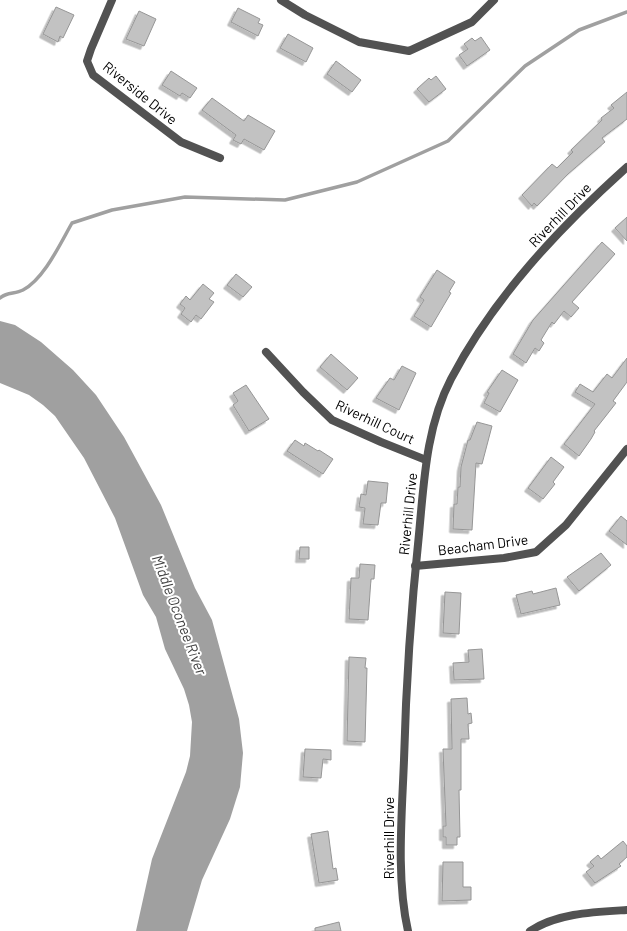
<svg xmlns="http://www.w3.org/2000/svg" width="627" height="931" font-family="Barlow,sans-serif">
<defs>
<filter id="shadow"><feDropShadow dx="-3.5" dy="3.5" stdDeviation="0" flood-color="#0004"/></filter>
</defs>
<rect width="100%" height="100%" fill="#fff"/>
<path fill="#a0a0a0" d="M0,321L15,325L41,342L73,370L96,395L124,437L161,505L195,588L212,620L239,719L243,753L240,787L230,819L202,880L187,931H136L152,859L186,772L190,756L192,722L189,705L184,689L165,649L156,617L143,595L115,518L84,458L55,416L43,405L29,395L0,383Z"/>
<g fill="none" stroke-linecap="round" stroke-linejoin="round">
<path stroke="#a0a0a0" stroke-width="3.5" d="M0,298C6,292 15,294 23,290C44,279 60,244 72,223L112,210L185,197L285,200L357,182L448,141L525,66L579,30L627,12"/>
</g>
<g fill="#c2c2c2" stroke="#969696" filter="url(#shadow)">
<path d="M56,7L74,15L63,38L60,36L58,42L43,34Z"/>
<path d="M238,8L260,19L258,23L263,25L258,36L231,22Z"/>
<path d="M139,11L156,19L144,46L126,39Z"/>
<path d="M288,34L313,48L306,62L280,48Z"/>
<path d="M481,37L490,50L467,66L459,55L468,49L464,44L472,38L475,41Z"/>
<path d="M336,61L361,80L352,92L327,74Z"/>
<path d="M171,71L197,88L190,98L182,93L180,96L162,85Z"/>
<path d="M436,76L446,89L429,102L417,89L429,78L431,80Z"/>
<path d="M627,92V119L602,138L605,142L568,174L537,206L534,203L532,206L522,195L552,164L557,168L573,152L571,150L602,120L601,118L614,108L611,105Z"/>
<path d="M212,98L244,121L248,115L275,131L264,150L244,139L241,144L233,140L236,135L202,110Z"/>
<path d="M627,217V241L615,228Z"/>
<path d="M602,242L615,254L572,302L579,308L571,317L564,311L554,324L552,322L541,340L544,343L539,351L535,348L526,363L513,354L533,320Z"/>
<path d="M437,270L455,282L449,292L451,293L431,327L414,316L424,300L420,297Z"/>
<path d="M236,274L252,287L243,297L227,285Z"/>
<path d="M203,284L214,293L209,299L214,302L201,319L196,315L191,322L181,314L185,308L180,304L186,296L190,300Z"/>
<path d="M331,354L358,378L347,390L320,367Z"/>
<path d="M627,358V382L613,401L616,403L594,431L595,432L591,439L579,456L564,444L595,404L575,392L580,384L593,392L607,374L612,378Z"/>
<path d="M402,366L416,373L399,410L376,398L390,378L394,380Z"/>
<path d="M502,370L518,380L500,412L484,403L489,393L487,392Z"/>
<path d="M246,385L269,419L249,431L233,405L238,401L233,393Z"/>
<path d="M477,422L492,426L482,464L476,463L472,530L453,529L454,504H457L458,487H460L461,467L468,440H470Z"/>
<path d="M295,440L304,446L305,443L318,451L319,450L333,459L323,474L287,451Z"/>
<path d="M551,457L564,467L553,482L555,484L543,499L528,488Z"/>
<path d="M368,481L388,483L386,503H381L378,525L363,524L365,508L359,507L361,494L366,495Z"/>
<path d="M621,516L627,521V545L609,531Z"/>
<path d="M300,547H309V559H299Z"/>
<path d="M601,553L611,565L579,591L567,577Z"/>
<path d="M360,564L375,565L374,579H371L368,620L349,619L351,578H359Z"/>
<path d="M556,588L560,605L521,614L516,595L532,591L533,594Z"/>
<path d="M445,592L461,593L459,634L443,633Z"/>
<path d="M482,649L484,679L454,680L453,663L469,662L468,650Z"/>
<path d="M349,657L366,658L365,668H367L365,742L347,741Z"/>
<path d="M467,698L468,714L471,713L472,723L468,724L469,739H461V790H459L460,837H457V845H446V837H443V826H446L443,749H452L451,699Z"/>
<path d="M305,749L331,750V760L323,759L321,778L303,777Z"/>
<path d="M328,831L333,869L336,868L338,880L319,883L311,834Z"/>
<path d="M623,841L627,846V857L619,864L621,866L595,883L586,872L594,866L590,862L598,855L601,859Z"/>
<path d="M443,862H463V887H471V900L442,901Z"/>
<path d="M339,922L341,931H315V928Z"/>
</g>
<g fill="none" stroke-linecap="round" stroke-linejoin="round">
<g stroke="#525252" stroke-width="8">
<path d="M112,0L91,49L87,61L93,75L181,142L220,158"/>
<path d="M281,0L305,15L359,42L409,51L472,22L494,0"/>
<path d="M266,352L303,392L332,420L381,442L426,460"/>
<path d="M415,566L504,558L536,552L566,525L627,449"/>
<path d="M408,931C396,878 402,814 404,760C406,684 411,609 419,534C424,482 426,427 451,379C494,297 559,228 627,167"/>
<path d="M530,931C558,913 594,912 627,910"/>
</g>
</g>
<g text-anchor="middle" stroke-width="4" stroke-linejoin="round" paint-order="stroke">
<g font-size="14" fill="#000" stroke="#fff">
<text transform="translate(140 93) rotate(39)" y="5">Riverside Drive</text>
<text transform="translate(560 215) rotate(-46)" y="5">Riverhill Drive</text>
<text transform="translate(375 422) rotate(25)" y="5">Riverhill Court</text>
<text transform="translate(408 514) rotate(-84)" y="5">Riverhill Drive</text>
<text transform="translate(483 545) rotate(-7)" y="5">Beacham Drive</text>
<text transform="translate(389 838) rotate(-90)" y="5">Riverhill Drive</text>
</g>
<g font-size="15" font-style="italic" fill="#414141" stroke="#fff">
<text transform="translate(179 615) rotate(69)" y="5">Middle Oconee River</text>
</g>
</g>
</svg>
